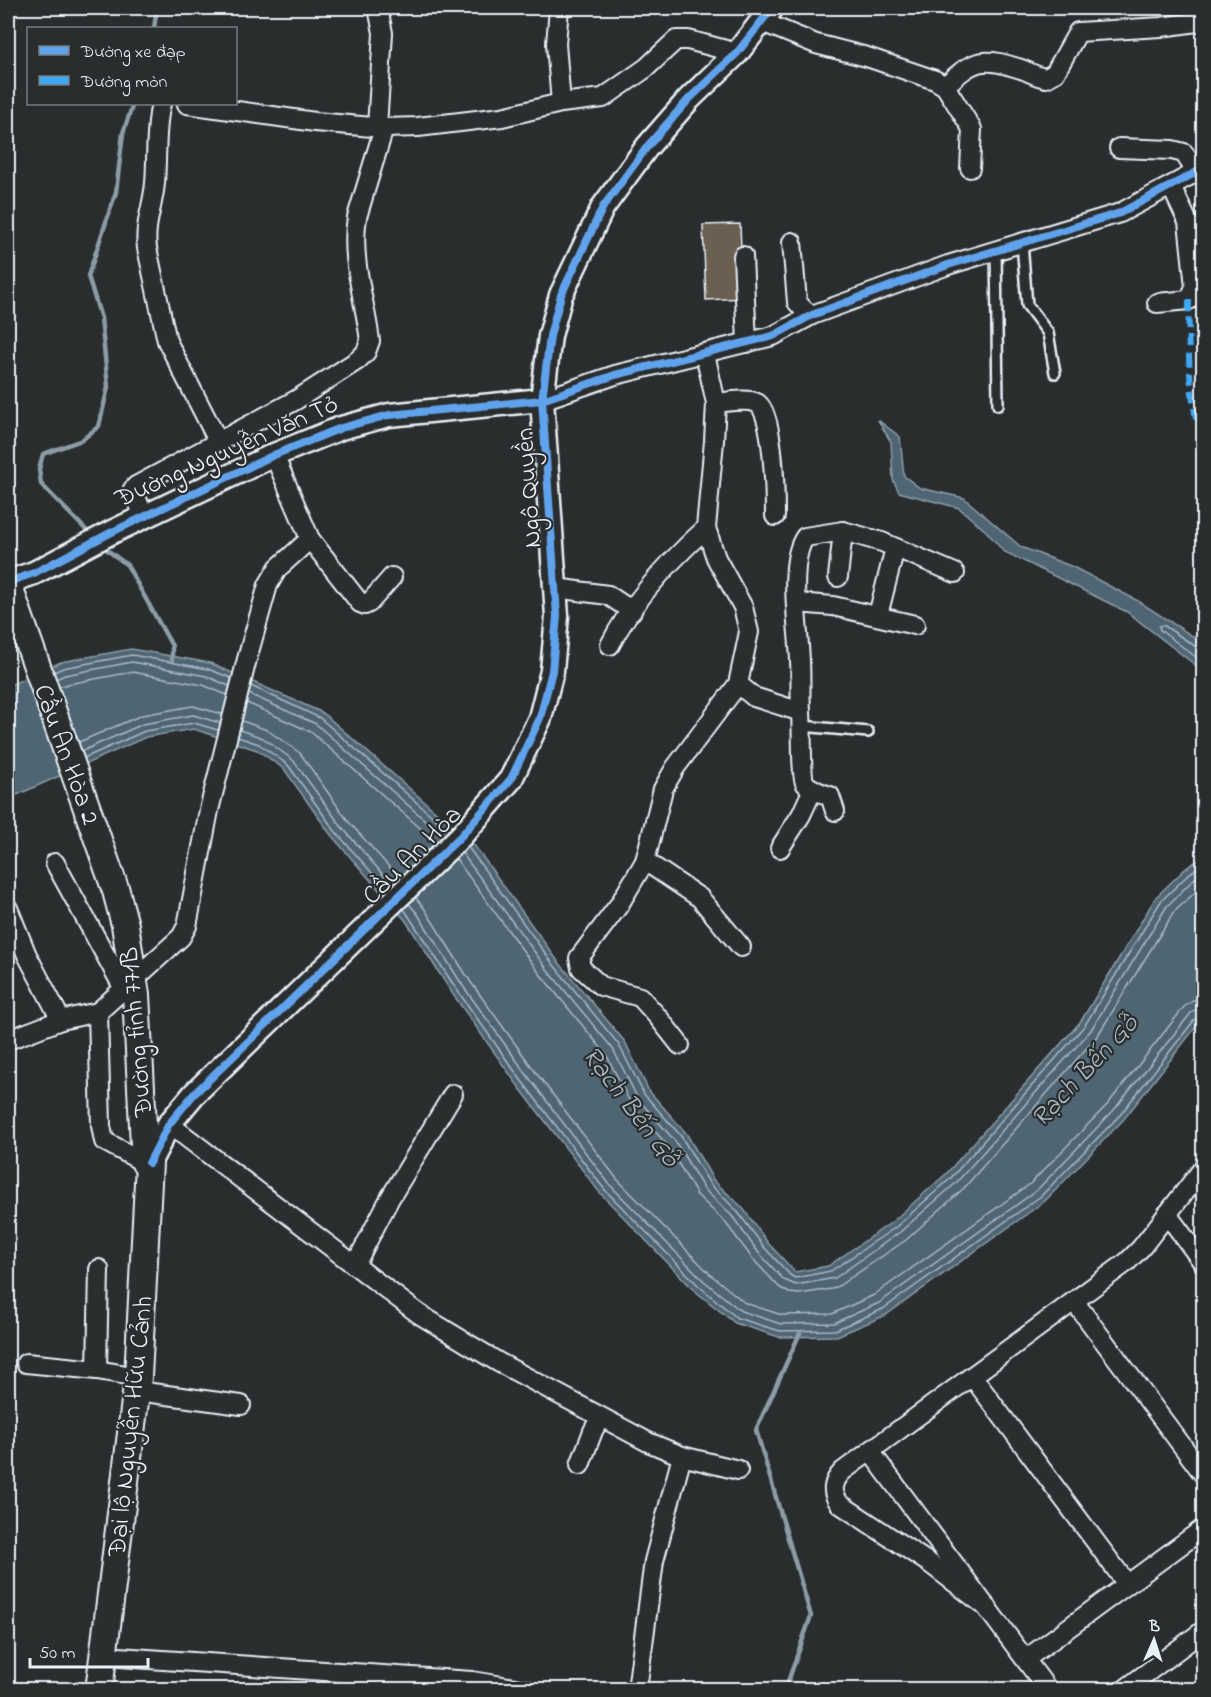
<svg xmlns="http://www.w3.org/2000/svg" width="1211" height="1697" font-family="'Indie Flower',sans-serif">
<rect width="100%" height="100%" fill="#2a2d2e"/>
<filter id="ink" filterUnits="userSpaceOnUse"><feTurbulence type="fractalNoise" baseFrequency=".0167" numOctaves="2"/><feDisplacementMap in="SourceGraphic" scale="12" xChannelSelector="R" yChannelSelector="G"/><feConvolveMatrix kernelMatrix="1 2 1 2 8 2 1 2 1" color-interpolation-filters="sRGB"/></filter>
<g filter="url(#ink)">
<g fill="#4f6573" stroke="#8c9da8" stroke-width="1.5">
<path d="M878,420L900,437L904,476L920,488L964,498L1021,547L1073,567L1138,601L1197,639L1203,644V671L1127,612L1003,551L987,532L959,508L899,492L893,480L891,442Z"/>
<path d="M131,649L210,663L323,713L474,845L557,960L625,1042L649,1091L686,1133L714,1181L742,1207L768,1243L795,1272L828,1266L892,1222L947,1173L1081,1021L1156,897L1186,868L1203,857V1018L1124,1119L1045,1201L886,1315L837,1336L779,1337L735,1323L695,1291L600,1193L516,1083L452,993L406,921L331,835L284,769L257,750L194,729L146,737L8,799V686L61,662Z"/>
</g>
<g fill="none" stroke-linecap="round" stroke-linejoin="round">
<g stroke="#abb9c3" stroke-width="1.5">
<path d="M1204,648H1198L1163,625L1159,626L1160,630L1204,663"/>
<path d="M54,672L63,668L132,655L208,669L231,678"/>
<path d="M56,679L65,675L132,662L206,676L229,686"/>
<path d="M251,686L320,718L448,830"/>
<path d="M59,687L68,684L132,672L203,685L227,695"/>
<path d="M249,694L316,724L443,836"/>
<path d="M247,703L311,732L436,842"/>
<path d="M242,721L267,730L300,753L348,821L399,878"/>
<path d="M240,730L263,738L293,760L341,826L392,885"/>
<path d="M238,737L259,744L288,765L335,831L387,890"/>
<path d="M79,742L142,715L193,706L222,714"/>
<path d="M82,751L143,724L193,715L220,723"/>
<path d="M84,758L145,731L194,723L218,730"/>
<path d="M468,847L553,964L619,1045L644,1094L681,1136L710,1184L737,1211L764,1247L790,1275L795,1278L831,1271L896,1227L951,1178L1085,1025L1161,901L1190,873L1204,864"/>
<path d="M462,853L547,969L613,1049L638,1099L675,1141L704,1189L732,1216L758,1252L784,1280L796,1285L835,1278L900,1232L956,1183L1091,1030L1167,906L1194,879L1204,873"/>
<path d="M456,859L540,974L606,1054L631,1104L668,1146L697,1195L725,1222L752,1258L779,1287L789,1293L799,1294L832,1289L840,1285L906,1240L964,1188L1098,1035L1174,912L1204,884"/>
<path d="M416,898L424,908L470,981L534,1070L617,1179L710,1274L745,1303L782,1315L832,1314L874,1295L1030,1184L1108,1104L1184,1007L1194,1000L1204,999"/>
<path d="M409,904L417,913L463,986L527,1075L610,1185L704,1281L741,1311L781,1324L834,1323L879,1303L1036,1191L1114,1110L1191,1013L1197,1009L1204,1008"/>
<path d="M404,909L457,990L521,1080L605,1190L699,1286L737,1318L780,1331L835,1330L883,1309L1041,1196L1120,1115L1196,1018L1204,1015"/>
</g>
<g stroke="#8c9da8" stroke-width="4.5">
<path d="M154,28L157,8"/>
<path d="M92,536L41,484L39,469L43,454L82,440L99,426L108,387L101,318L88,276L116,192L123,133L133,104"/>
<path d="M102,546L127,565L172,646V660"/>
<path d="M785,1690L811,1616L756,1430L800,1333"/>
</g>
</g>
<path fill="#6a5e51" stroke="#e8f1f8" stroke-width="1.5" d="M740,224L743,298L706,300L703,225Z"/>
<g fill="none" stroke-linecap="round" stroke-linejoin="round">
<g stroke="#e8f1f8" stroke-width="14">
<g id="service">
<path d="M1022,243L1027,305L1048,333L1055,373"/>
<path d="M996,250L998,405"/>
<path d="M802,726L868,732"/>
</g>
</g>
<g stroke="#e8f1f8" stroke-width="22">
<g id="minor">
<path d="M559,8L556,44L561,103"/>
<path d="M762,22L816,44L867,57L935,80L945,86L972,129L970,168"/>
<path d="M945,86C976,57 984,57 1024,70C1031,73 1038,77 1046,78L1055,73L1078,32L1161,27L1204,21"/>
<path d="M161,104C155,125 157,160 155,183C153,207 144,224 147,248L167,341L218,441"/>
<path d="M187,104L315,122L384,128L418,127L502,117L561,103L603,98L646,68L676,40H688L737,53"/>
<path d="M377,127L383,33L378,8"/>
<path d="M1119,148L1172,150L1184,153L1196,172"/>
<path d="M792,242L797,302L804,310L812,315"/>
<path d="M743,256L747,343"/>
<path d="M1157,303L1189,300L1195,287L1188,222L1171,186"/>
<path d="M542,400L615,375L773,336L812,315L948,265L1120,213L1204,168"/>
<path d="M716,403C727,402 747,398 757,403C774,412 775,497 775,516"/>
<path d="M144,517L133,489L136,486L296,400L358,360L366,352L370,341C365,300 350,259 357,217L384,128"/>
<path d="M310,539L360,603L365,605L369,603L392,577"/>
<path d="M838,577L843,531"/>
<path d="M555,588L608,595L632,611"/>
<path d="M797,603L833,606L915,625"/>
<path d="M878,615L895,548"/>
<path d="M610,645C631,603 671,560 706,528"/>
<path d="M738,684L754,697L801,712C800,695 801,678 800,661C799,629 787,563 805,537L843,531L882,542L955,573"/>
<path d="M801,712C802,724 801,777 805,783C811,790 821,793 830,796L835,811"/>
<path d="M780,848L801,815L813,789"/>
<path d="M645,861L700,898L741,947"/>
<path d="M55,863L124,989"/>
<path d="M8,908L27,955L61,1020L98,1012"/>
<path d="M8,1040L61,1020"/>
<path d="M680,1045L658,1017L640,997L601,986L581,968L579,958L619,905L645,861L663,789L675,768L738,684L749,632L743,607L716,558L706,528L714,441L716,403L705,354"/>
<path d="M169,1124L419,1314L498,1362L648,1442L682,1456L738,1470"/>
<path d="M145,1163L104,1141L101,1126L98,1012L181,937L187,926L209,810L247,659L268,585L278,568L310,539L274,455"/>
<path d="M1167,1214L1204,1264"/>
<path d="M355,1265L390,1198L453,1094"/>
<path d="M1074,1301L1204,1475"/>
<path d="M26,1363L97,1370L138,1377"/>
<path d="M97,1370L99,1269"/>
<path d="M972,1376L1127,1584"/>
<path d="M137,1391L241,1405"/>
<path d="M870,1451L1048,1690"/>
<path d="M580,1465L593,1431L600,1418"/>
<path d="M988,1608L932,1565L840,1504C830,1492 833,1481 843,1471L1127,1262L1141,1248L1204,1167"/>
<path d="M104,1656L472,1681L527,1690"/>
<path d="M1026,1659L1204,1528"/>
<path d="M637,1690L654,1561L682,1456"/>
<path d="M1124,1690L1204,1630"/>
</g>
</g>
<g stroke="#e8f1f8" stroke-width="27">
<g id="tertiary">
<path d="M8,582L34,573L112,532L274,455L341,428L389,415L542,400"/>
<path d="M149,1163L169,1124L194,1094L461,836L511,779L540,718L552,671L557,616L542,400L550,336L561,295L603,207L647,147L689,99L737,53L772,8"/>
</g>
</g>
<g stroke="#e8f1f8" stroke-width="30">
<path id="secondary" d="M8,584L116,891L125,925L136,995L145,1163H149L138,1377L99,1690"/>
</g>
<use href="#service" stroke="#2a2d2e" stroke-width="9"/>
<use href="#minor" stroke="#2a2d2e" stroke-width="18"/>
<use href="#tertiary" stroke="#2a2d2e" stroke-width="22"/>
<use href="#secondary" stroke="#2a2d2e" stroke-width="26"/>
<path stroke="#3fa9f5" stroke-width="6" stroke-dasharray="12 6" stroke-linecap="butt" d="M1189,300C1188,344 1188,379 1197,423"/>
<g stroke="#2a2d2e" stroke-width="11">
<g id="cycleway">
<path d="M8,582L34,573L112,532L274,455L341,428L389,415L542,400L615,375L773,336L812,315L948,265L1120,213L1204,168"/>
<path d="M149,1163L169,1124L194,1094L461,836L511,779L540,718L552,671L557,616L542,400L550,336L561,295L603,207L647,147L689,99L737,53L772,8"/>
</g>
</g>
<use href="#cycleway" stroke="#60a3ed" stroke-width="8"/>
</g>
</g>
<g text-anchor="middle" stroke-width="4.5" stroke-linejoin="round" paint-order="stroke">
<g font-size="26" fill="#e8f1f8" stroke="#2a2d2e">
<text transform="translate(226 450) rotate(-24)" y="9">Đường Nguyễn Văn Tỏ</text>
<text transform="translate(527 488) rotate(-94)" y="9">Ngô Quyền</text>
<text transform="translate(68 754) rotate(70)" y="9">Cầu An Hòa 2</text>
<text transform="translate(411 854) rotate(-45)" y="9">Cầu An Hòa</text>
<text transform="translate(135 1032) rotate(-95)" y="9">Đường tỉnh 771B</text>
<text transform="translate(129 1426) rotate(-84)" y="9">Đại lộ Nguyễn Hữu Cảnh</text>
</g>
<g font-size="27" font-style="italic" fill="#abb9c3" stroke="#2a2d2e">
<text transform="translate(1084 1070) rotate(-47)" y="9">Rạch Bến Gỗ</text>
<text transform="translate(632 1106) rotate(53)" y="9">Rạch Bến Gỗ</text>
</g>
</g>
<rect width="1211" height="1697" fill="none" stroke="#2a2d2e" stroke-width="30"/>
<rect x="15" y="15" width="1181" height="1667" fill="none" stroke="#e8f1f8" stroke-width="2" filter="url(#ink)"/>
<rect x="27" y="27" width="210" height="78" fill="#2a2d2e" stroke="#767b7f" stroke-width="1.5"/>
<rect x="39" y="46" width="30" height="9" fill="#60a3ed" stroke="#767b7f" stroke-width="1.5"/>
<text x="81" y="57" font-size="18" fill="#e8f1f8">Đường xe đạp</text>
<rect x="39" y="76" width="30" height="9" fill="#3fa9f5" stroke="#767b7f" stroke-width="1.5"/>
<text x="81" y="87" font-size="18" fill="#e8f1f8">Đường mòn</text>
<g transform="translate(1154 1640) rotate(3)" stroke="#2a2d2e" stroke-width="4.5" paint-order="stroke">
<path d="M0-4.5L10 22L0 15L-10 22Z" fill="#e8f1f8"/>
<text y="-9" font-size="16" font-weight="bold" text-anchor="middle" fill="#e8f1f8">B</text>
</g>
<path d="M30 1658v9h118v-9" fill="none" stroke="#e8f1f8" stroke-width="3"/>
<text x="39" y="1658" font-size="18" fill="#e8f1f8" stroke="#2a2d2e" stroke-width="4.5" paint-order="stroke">50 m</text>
</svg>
